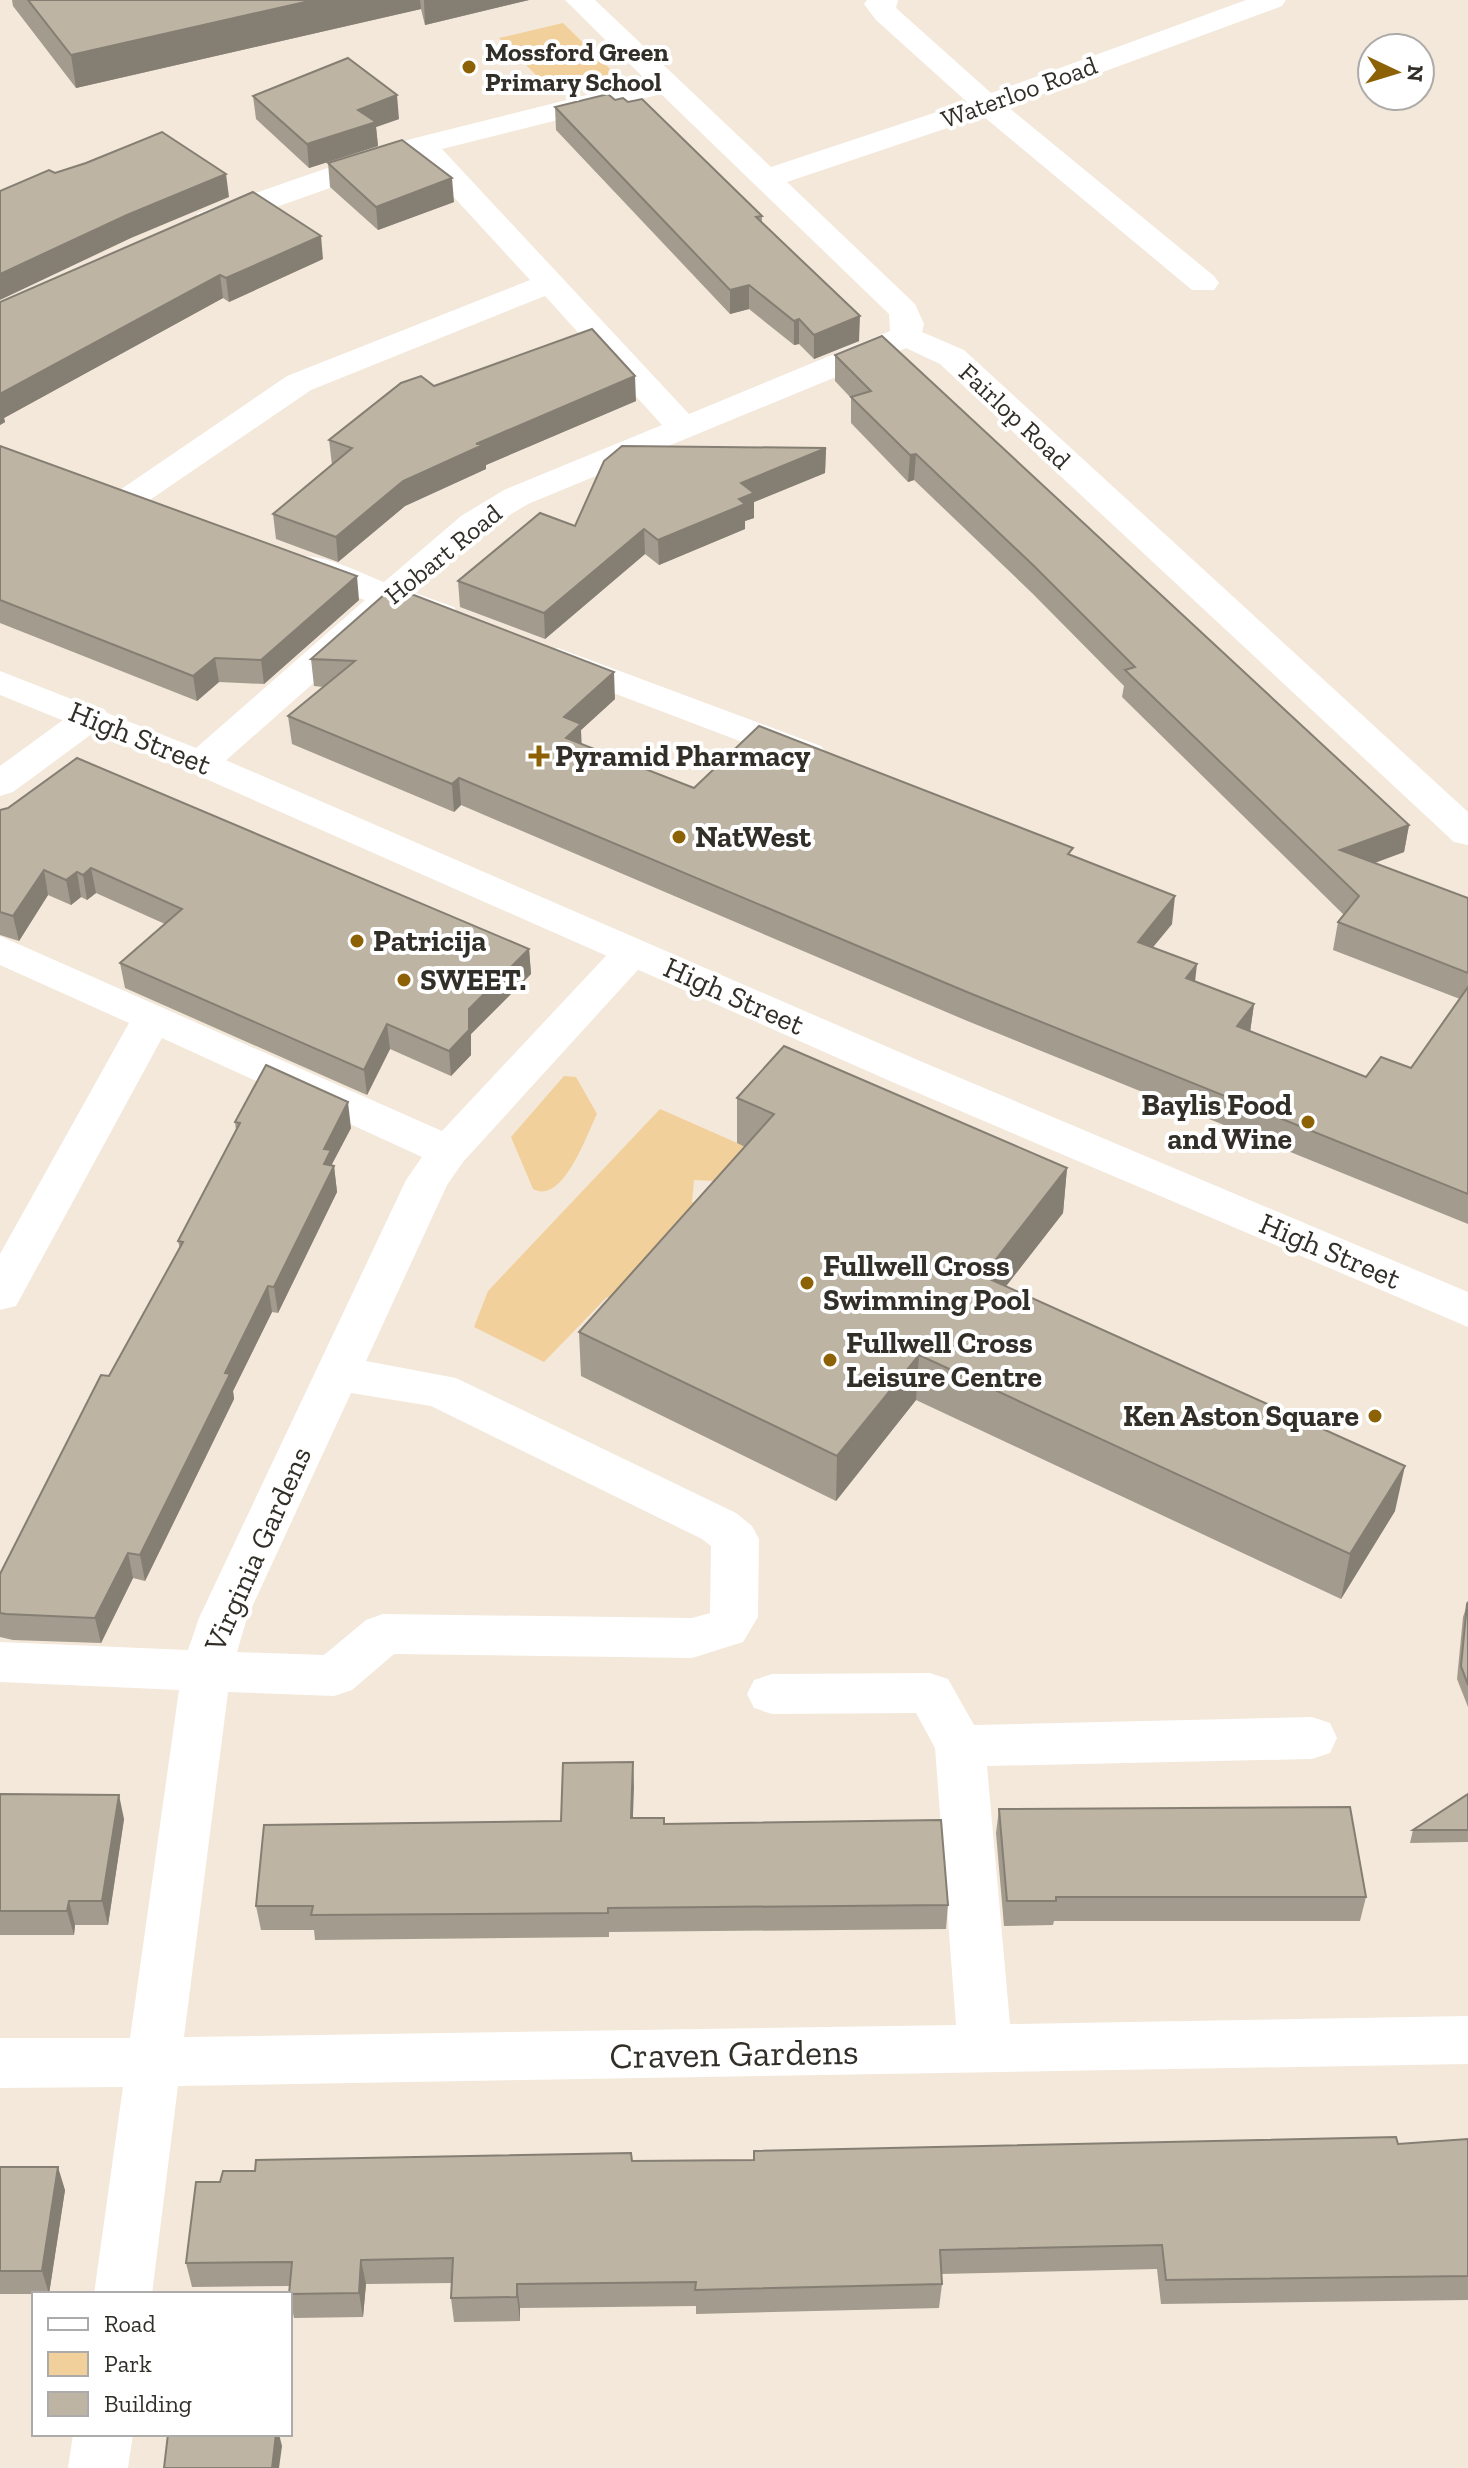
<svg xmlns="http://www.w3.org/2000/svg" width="1468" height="2468" font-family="'Zilla Slab',serif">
<rect width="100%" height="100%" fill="#f3e8d9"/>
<g fill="#f2d09b">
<path d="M563,23L613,72L614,75L553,92L499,38Z"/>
<path d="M564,1076L576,1077L597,1114C586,1136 563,1205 533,1189L511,1137Z"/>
<path d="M660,1109L760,1153L735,1182L694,1180L692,1202L700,1204L615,1300L607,1297L544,1362L474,1327L488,1291Z"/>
</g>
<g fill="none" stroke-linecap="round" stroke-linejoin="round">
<g fill="#fff" fill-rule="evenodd">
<path d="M565,0H595L771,167L967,102L876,20L864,4L867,0H898L896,8L991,93L1246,0H1286L1282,6L1008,107L1214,276L1219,283L1214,290H1192L983,116L787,182L915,304L924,324L922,332L964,350L1468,812V845L1454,842L940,364L906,348L528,504L485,530L415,593L454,607L459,615L454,623L441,626L395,611L214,771L201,775L188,771L182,763L188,755L365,600L291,572L285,565L291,558C319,550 357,572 384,582L461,516L504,490L662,425L545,296L311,390L138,508L126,511L114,508L109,501L114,494L287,376L530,280L417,157L220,227H198L194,220L198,213L411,139L646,80ZM661,94L889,314L890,331L689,414L442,149Z"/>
<path d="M558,648L821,746L827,754L821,762L808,766L795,762L545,667L540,659L545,651Z"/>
<path d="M91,706L104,709L110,717L104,725L13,792L0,796V766L78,709Z"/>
<path d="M0,936L442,1131L618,943L632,939L646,943L652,952L646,961L463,1162L447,1185L366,1361L456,1378L736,1513L752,1526L759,1539L758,1617L743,1642L692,1658L394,1654L352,1690L334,1696L228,1692L184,2037L956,2025L935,1748L916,1713L772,1714L754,1708L747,1694L754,1680L772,1674L930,1673L948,1679L974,1725L1312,1717L1330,1723L1337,1738L1330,1753L1312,1759L987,1766L1010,2024L1468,2016V2064L178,2086L152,2294H94L123,2087L0,2088V2038H130L179,1690L0,1682V1642L188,1650L199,1618L406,1180L422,1157L162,1038L16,1306L0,1310V1254L129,1023L0,965ZM351,1393L431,1406L702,1539L711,1546L710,1613L692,1618L383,1614L366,1620L324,1655L237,1652L247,1618Z"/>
<path d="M73,2434H133L128,2468H68Z"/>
</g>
<path fill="#fff" fill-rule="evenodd" d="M0,671L214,755L920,1061L1468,1292V1327L890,1081L188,771L0,695Z"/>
</g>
<g fill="#a39b8d">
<path d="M12,0H529L425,25L421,9L76,88L13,6Z"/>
<path d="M253,96L399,119L376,127L378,146L309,168L256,119Z"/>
<path d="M615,100L762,216V223L859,341L814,359L799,344L794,345L749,309L730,314L556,130L555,107Z"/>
<path d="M328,163L454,202L378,230L330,187Z"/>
<path d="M323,259L229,302L223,298L4,418L5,422L0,425V302Z"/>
<path d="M835,355L1409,825L1404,852L1375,863L1468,898V1224L965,1020L461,805L454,812L292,744L288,716L324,687L314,686L311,659L393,587L615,699L581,730V744L694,788L1072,856L1172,924L1153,947L1195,981L1254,1004L1250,1032L1366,1077L1411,1068L1460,999L1333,950L1338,922L1344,915L1122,697L1124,686L1032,593L914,480L908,482L851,423V398L835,381Z"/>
<path d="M434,386L636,401L486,465V469L405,506L338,562L276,539L273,514L332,465L329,440Z"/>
<path d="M0,446L359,600L264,684L219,682L197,701L0,623Z"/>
<path d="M826,448L825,473L754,502V518L745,521V529L659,565L645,554L545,639L460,607L458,581L575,526Z"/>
<path d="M0,810L529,949L531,974L471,1034V1055L451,1076L390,1049L367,1095L125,988L120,963L165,924L96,893L87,900L81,897L71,905L48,895L19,941L0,935Z"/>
<path d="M737,1098L1067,1168L1063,1213L1006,1286L1395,1511L1341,1599L916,1400L836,1501L581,1376L579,1332L745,1147L737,1143Z"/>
<path d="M235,1122L351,1128L332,1164L333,1166H334L337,1192L278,1313L272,1312L233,1391L234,1399L145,1581L133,1578L101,1643L13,1640L0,1637V1574L180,1249L178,1241L236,1131Z"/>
<path d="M1468,1602V1707L1457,1679L1463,1617Z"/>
<path d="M633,1762V1818L664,1824L948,1905L946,1929L609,1932V1937L315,1940L314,1930H261L256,1906L561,1821Z"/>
<path d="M0,1794L124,1819L108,1925H75L74,1935H0Z"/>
<path d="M1468,1794V1842L1410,1843L1413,1830Z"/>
<path d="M999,1809L1366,1897L1360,1921H1054L1053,1925L1004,1926L996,1833Z"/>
<path d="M1468,2139V2300L1161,2304L1157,2269L941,2274L942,2284L939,2308L696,2314V2306L520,2308V2321L454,2322L451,2298L452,2283L366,2284L363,2317L294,2318L290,2299V2286L192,2287L186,2263L220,2182L255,2171L632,2161L754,2160V2151L1398,2144Z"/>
<path d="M0,2167L65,2190L49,2294H0Z"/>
</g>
<g fill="#857e73">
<path d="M314,0H420L421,9L76,88L71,55Z"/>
<path d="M424,0H529L425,25Z"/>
<path d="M397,95L399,119L376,127L378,146L309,168L307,144L358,110Z"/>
<path d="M226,174L229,197L131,238L0,300V274L127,215Z"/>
<path d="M452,178L454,202L378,230L376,207Z"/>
<path d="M321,236L323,259L229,302L226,278Z"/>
<path d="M220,275L223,298L4,418L5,422L0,425V394Z"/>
<path d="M749,285V309L730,314V290Z"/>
<path d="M860,316L859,341L814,359V335Z"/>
<path d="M799,319V344L794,345V321Z"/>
<path d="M635,376L636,401L486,465V469L405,506L338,562L336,537L403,481L476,444Z"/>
<path d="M826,448L825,473L754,502V518L745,521V529L659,565L658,540L741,483Z"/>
<path d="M916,454L914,480L908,482L910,455Z"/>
<path d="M644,529L645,554L545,639L544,613Z"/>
<path d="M357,576L359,600L264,684L261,660Z"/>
<path d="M215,658L219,682L197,701L193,676Z"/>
<path d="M614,672L615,699L581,730L582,751L567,765L564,717Z"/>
<path d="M459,778L461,805L454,812L452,784Z"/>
<path d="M1409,825L1404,852L1338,876L1340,850Z"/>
<path d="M91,868L96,893L87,900L83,875Z"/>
<path d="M44,870L48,895L19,941L13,916Z"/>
<path d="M77,872L81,897L71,905L66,880Z"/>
<path d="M1175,896L1172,924L1135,969L1138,942Z"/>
<path d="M529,949L531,974L471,1034V1055L451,1076L449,1051L469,1009Z"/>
<path d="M1197,964L1194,991L1186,978Z"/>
<path d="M1254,1004L1250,1032L1237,1026Z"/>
<path d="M387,1024L390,1049L367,1095L364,1070Z"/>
<path d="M348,1102L351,1128L332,1164L333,1169L334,1166L337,1192L278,1313L274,1287L324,1164V1149Z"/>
<path d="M1067,1168L1063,1213L979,1321L983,1276Z"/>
<path d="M268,1286L272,1312L233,1391L234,1399L145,1581L140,1555L225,1373Z"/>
<path d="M919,1355L916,1400L836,1501L837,1456Z"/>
<path d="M1405,1466L1395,1511L1341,1599L1350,1554Z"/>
<path d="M128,1553L133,1578L101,1643L95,1618Z"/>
<path d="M633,1762L634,1787L632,1842L631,1818Z"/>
<path d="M119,1795L124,1819L108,1925L102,1901Z"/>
<path d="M69,1901L75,1925L74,1935L67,1911Z"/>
<path d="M58,2167L65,2190L49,2294L42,2271Z"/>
<path d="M361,2260L366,2284L363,2317L359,2293Z"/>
<path d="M517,2284L520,2308V2321L517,2297Z"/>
<path d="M276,2434H279L282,2446L279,2468H272Z"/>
</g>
<g fill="#beb4a4" stroke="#857e73" stroke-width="2">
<path d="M28,0H314L71,55Z"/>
<path d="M348,58L397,95L358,110L376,122L307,144L253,96Z"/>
<path d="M608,94L615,100L623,98L628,102L642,99L762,216L756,217L860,316L814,335L799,319L794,321L749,285L730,290L555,107Z"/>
<path d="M162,132L226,174L127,215L0,274V191L49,170L55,173L86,163Z"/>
<path d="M402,140L452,178L376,207L328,163Z"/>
<path d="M253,192L321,236L226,278L220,275L0,394V302Z"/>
<path d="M592,329L635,376L476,444H485L403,481L336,537L273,514L352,448L329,440L401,383L421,376L434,386Z"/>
<path d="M882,336L1409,825L1340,850L1468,898V973L1338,922L1359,896L1125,670L1135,667L1034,566L916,454L910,455L851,397L871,391L835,355Z"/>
<path d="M0,446L357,576L261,660L215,658L193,676L0,600Z"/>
<path d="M622,446L826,448L741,483L754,493L739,499L745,504L658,540L644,529L544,613L458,581L540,513L575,526L604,461Z"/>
<path d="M393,587L614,672L564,717L581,724L566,738L694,788L759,726L1073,848L1068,854L1175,896L1138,942L1197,964L1186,978L1254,1004L1237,1026L1366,1077L1381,1057L1411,1068L1468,987V1194L967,992L459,778L452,784L288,716L355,661L311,659Z"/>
<path d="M77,758L529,949L469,1009V1030L449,1051L387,1024L364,1070L120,963L182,909L91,868L83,875L77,872L66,880L44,870L13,916L0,912V810L8,808Z"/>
<path d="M784,1046L1067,1168L983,1276L1405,1466L1350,1554L919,1355L837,1456L579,1332L774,1114L737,1098Z"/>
<path d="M266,1065L348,1102L324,1149L331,1150L324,1164L334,1166L274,1287L268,1286L225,1373L230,1374L140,1555L128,1553L95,1618L6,1614L0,1613V1574L101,1375L109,1376L183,1242L178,1241L240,1123L235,1122Z"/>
<path d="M1468,1602V1685L1461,1666L1467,1604Z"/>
<path d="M633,1762L631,1818H664V1824L941,1820L948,1905L608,1908V1913L311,1915L313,1906H256L264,1825L561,1821L563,1763Z"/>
<path d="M0,1794L119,1795L102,1901H69L67,1911H0Z"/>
<path d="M1468,1794V1830H1413Z"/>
<path d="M1350,1807L1366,1897H1056V1901H1007L999,1809Z"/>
<path d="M1396,2137L1398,2144L1468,2139V2276L1166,2280L1162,2245L940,2250L942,2284L695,2290L696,2282L517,2284V2297L451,2298L453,2258L361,2260L359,2293L289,2294L292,2262L186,2263L196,2182H220L223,2171H255L256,2160L631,2153L632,2161L754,2160V2151Z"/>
<path d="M0,2167H58L42,2271H0Z"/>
<path d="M168,2434H276L272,2468H164Z"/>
</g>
<g fill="#8d6207" stroke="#fff" stroke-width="3">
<circle cx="469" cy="67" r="8"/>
<path d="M535 744h8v8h8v8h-8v8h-8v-8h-8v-8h8z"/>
<circle cx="679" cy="837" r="8"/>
<circle cx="357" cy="941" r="8"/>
<circle cx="404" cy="980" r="8"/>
<circle cx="1308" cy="1122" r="8"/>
<circle cx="807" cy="1283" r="8"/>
<circle cx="830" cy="1360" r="8"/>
<circle cx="1375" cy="1416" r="8"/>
</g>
<g text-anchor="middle" stroke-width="8" stroke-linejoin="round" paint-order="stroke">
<g font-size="26" font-weight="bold" fill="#322e28" stroke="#fff" text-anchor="start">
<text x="485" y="61">Mossford Green<tspan x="485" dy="30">Primary School</tspan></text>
</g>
<g font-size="26" fill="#322e28" stroke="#fff">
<text transform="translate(1019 92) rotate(-20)" y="9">Waterloo Road</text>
<text transform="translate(1015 416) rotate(43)" y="9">Fairlop Road</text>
<text transform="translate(443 554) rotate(-39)" y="9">Hobart Road</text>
</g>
<g font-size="30" fill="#322e28" stroke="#fff">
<text transform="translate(140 738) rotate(22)" y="10">High Street</text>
<text transform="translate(734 996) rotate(24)" y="10">High Street</text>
<text transform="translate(1330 1251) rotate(23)" y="10">High Street</text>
<text transform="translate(258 1549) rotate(-66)" y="10">Virginia Gardens</text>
</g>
<g font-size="30" font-weight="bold" fill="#322e28" stroke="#fff" text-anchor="start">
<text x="555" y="766">Pyramid Pharmacy</text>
<text x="695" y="847">NatWest</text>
<text x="373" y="951">Patricija</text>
<text x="420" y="990">SWEET.</text>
<text x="1292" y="1115" text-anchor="end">Baylis Food<tspan x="1292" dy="34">and Wine</tspan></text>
<text x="823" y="1276">Fullwell Cross<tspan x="823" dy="34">Swimming Pool</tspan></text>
<text x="846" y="1353">Fullwell Cross<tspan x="846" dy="34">Leisure Centre</tspan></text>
<text x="1359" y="1426" text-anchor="end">Ken Aston Square</text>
</g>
<g font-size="36" fill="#322e28" stroke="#fff">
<text transform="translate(734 2053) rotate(-1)" y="13">Craven Gardens</text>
</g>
</g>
<rect x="32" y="2292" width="260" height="144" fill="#ffffff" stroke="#adaba9" stroke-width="2"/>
<rect x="48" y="2318" width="40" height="12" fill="#ffffff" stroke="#adaba9" stroke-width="2"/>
<text x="104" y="2332" font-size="24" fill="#322e28">Road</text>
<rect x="48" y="2352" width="40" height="24" fill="#f2d09b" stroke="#adaba9" stroke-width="2"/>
<text x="104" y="2372" font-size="24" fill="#322e28">Park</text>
<rect x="48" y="2392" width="40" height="24" fill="#beb4a4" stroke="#adaba9" stroke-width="2"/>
<text x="104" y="2412" font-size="24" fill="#322e28">Building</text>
<g transform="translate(1396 72) rotate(94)"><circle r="38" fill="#ffffff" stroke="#adaba9" stroke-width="2"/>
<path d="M0-6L14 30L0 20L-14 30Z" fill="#8d6207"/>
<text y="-12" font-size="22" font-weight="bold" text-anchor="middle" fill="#322e28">N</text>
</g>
</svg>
